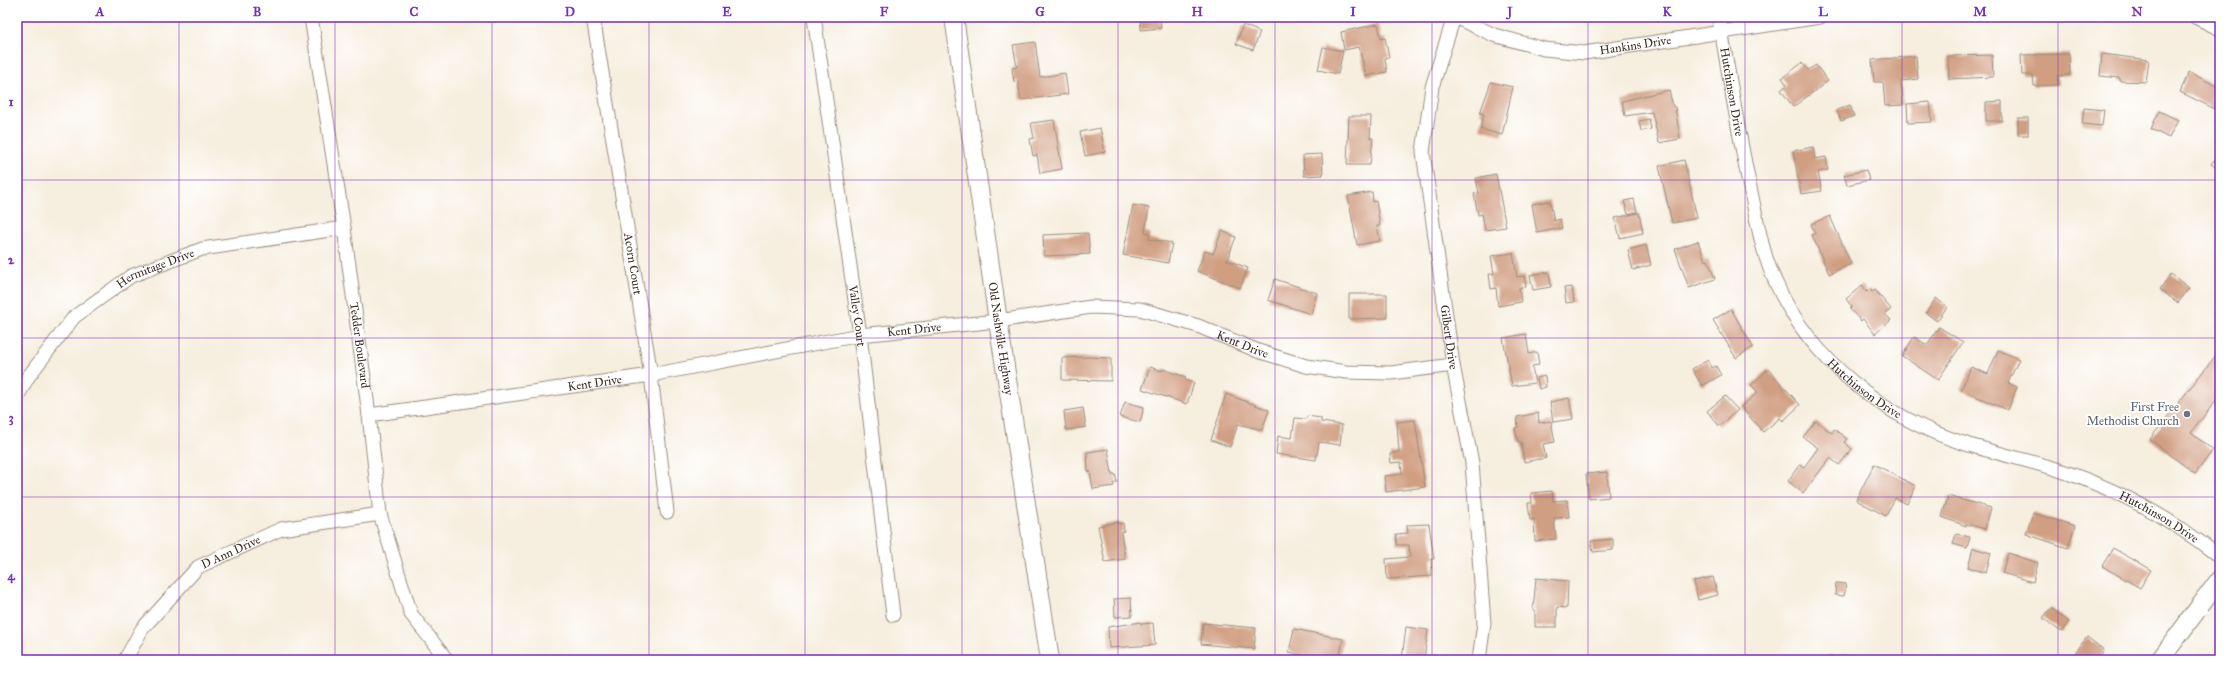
<svg xmlns="http://www.w3.org/2000/svg" width="2237" height="677" font-family="'IM FELL Great Primer',serif">
<rect width="100%" height="100%" fill="#fff"/>
<filter id="ink" filterUnits="userSpaceOnUse"><feTurbulence type="fractalNoise" baseFrequency=".025" numOctaves="2"/><feDisplacementMap in="SourceGraphic" scale="8" xChannelSelector="R" yChannelSelector="G"/><feConvolveMatrix kernelMatrix="1 2 1 2 8 2 1 2 1" color-interpolation-filters="sRGB"/></filter>
<filter id="wash" filterUnits="userSpaceOnUse"><feTurbulence type="fractalNoise" baseFrequency=".012" numOctaves="4" result="noise"/><feDisplacementMap in="SourceGraphic" scale="16" xChannelSelector="R" yChannelSelector="G"/><feGaussianBlur stdDeviation="0.9" result="paint"/><feColorMatrix in="noise" values="0 0 0 0 0 0 0 0 0 0 0 0 0 0 0 0 0 1.4 0 .05"/><feComposite in="paint" operator="in"/></filter>
<g filter="url(#wash)">
<rect width="100%" height="100%" fill="#f6eede"/>
<g id="blocks">
<g fill="#d09e81">
<path d="M1140,17H1160L1161,28L1141,30Z"/>
<path d="M1378,24L1381,39L1385,38L1389,57L1385,58L1387,72L1366,76L1359,47L1344,50L1341,32Z"/>
<path d="M1243,25L1260,32L1253,50L1236,44Z"/>
<path d="M1035,42L1040,77L1065,73L1068,94L1021,100L1018,81L1014,82L1012,68L1017,67L1013,45Z"/>
<path d="M1323,47L1343,51L1338,74L1318,70Z"/>
<path d="M2069,54L2070,75L2058,76V85L2034,86L2033,75H2022L2021,55Z"/>
<path d="M2102,54L2149,60L2146,82L2120,81V78L2100,76Z"/>
<path d="M1992,55L1993,77L1949,79L1948,56Z"/>
<path d="M1916,56L1918,79L1901,81L1903,105L1885,106L1883,82H1874L1872,60Z"/>
<path d="M1802,63L1808,70L1816,65L1828,81L1793,107L1781,90L1787,85L1782,78Z"/>
<path d="M2189,72L2220,88L2219,111L2180,92Z"/>
<path d="M1491,82L1513,87L1502,135L1480,129L1484,114L1480,113Z"/>
<path d="M1669,90L1673,107H1675L1680,139L1659,143L1652,112L1625,116L1622,101Z"/>
<path d="M2002,101V121H1986V102Z"/>
<path d="M1930,102L1932,122L1908,123L1907,104Z"/>
<path d="M1850,105L1854,116L1841,121L1837,110Z"/>
<path d="M2084,108L2104,110L2102,126L2082,124Z"/>
<path d="M2159,111L2178,120L2169,138L2151,129Z"/>
<path d="M1349,116H1371L1370,138H1373L1370,165H1347Z"/>
<rect x="2018" y="118" width="10" height="17"/>
<path d="M1649,119L1651,129L1641,131L1639,121Z"/>
<path d="M1054,120L1062,169L1040,173L1037,155L1033,156L1030,139L1034,138L1031,123Z"/>
<path d="M1100,128L1105,152L1085,156L1080,132Z"/>
<path d="M1813,147L1815,159L1826,157L1828,170L1818,172L1822,191L1801,194L1793,151Z"/>
<path d="M2220,152V171L2211,164Z"/>
<path d="M1322,154L1323,175L1304,176L1303,155Z"/>
<path d="M1684,160L1697,218L1672,223L1659,166Z"/>
<path d="M1866,170L1869,180L1847,185L1844,175Z"/>
<path d="M1496,174L1506,227L1485,230L1482,214L1478,215L1474,194L1479,193L1476,178Z"/>
<path d="M1372,192L1373,202L1376,201L1380,226H1377L1380,241L1357,245L1348,196Z"/>
<path d="M1634,199L1637,212L1628,214L1624,201Z"/>
<path d="M1550,201L1554,221L1560,219L1562,228L1537,233L1532,204Z"/>
<path d="M1133,205L1149,208L1145,232L1150,233L1149,239L1172,243L1168,263L1123,255Z"/>
<path d="M1639,213L1643,233L1620,238L1615,218Z"/>
<path d="M1830,216L1851,264L1829,274L1812,235L1815,234L1811,224Z"/>
<path d="M1222,231L1236,237L1227,260L1248,268L1240,288L1197,271L1205,251L1213,254Z"/>
<path d="M1088,233L1090,254L1044,256L1043,235Z"/>
<path d="M1698,241L1705,261L1708,260L1715,279L1689,288L1675,249Z"/>
<path d="M1646,245L1651,265L1633,270L1628,250Z"/>
<path d="M1513,253L1517,277L1524,276L1526,287L1519,288L1521,302L1498,306L1496,288L1491,289L1489,274H1494L1491,256Z"/>
<path d="M1549,272L1551,287L1533,290L1530,275Z"/>
<path d="M2171,274L2189,288L2178,303L2160,289Z"/>
<path d="M1275,279L1317,293L1311,314L1268,300Z"/>
<path d="M1862,285L1867,292L1870,289L1872,292L1875,290L1891,309L1885,314L1891,320L1875,334L1863,319L1861,321L1850,309L1852,307L1846,299Z"/>
<path d="M1572,287L1574,302L1566,303L1564,288Z"/>
<path d="M1349,294H1387V318L1349,319Z"/>
<path d="M1936,298L1947,307L1937,321L1926,313Z"/>
<path d="M1731,309L1753,347L1736,358L1713,320Z"/>
<path d="M1939,327L1963,342L1938,380L1902,356L1914,337L1927,345Z"/>
<path d="M1526,334L1529,354L1537,352L1539,365L1532,366L1535,383L1512,386L1503,338Z"/>
<path d="M1998,350L2019,359L2008,383L2017,387L2008,410L1961,390L1971,367L1988,374Z"/>
<path d="M2220,350V395L2191,433L2213,450L2195,474L2150,439Z"/>
<path d="M1087,357L1111,358V381L1062,380V358Z"/>
<path d="M1708,360L1712,368L1716,366L1721,375L1702,386L1692,369Z"/>
<path d="M1150,367L1162,371L1163,369L1186,377L1185,380L1194,383L1187,404L1142,389Z"/>
<path d="M1768,369L1800,405L1783,421L1780,418L1763,432L1741,407L1758,392L1751,385Z"/>
<path d="M1545,376L1546,387L1539,389L1537,378Z"/>
<path d="M1226,394L1269,410L1262,430L1238,424L1230,447L1211,440Z"/>
<path d="M1725,396L1738,410L1719,426L1707,411Z"/>
<path d="M1569,398L1573,419L1553,422L1550,402Z"/>
<path d="M1125,402L1144,407L1140,422L1120,417Z"/>
<path d="M1083,408L1086,427L1066,430L1064,411Z"/>
<path d="M1538,413L1539,423L1551,421L1555,442L1543,444L1546,458L1524,462L1521,442H1518L1515,428L1518,427L1517,417Z"/>
<path d="M1307,416L1321,418V422L1342,425L1340,445L1319,442L1316,460L1276,454L1278,436L1292,438L1295,418L1306,419Z"/>
<path d="M1415,420L1425,487L1386,492L1384,476L1402,474L1401,462L1391,463L1390,454L1399,452L1397,422Z"/>
<path d="M1816,421L1832,433L1834,429L1847,439L1844,442L1852,449L1839,465L1830,458L1803,493L1788,481L1800,464L1804,467L1818,448L1803,437Z"/>
<path d="M1108,449L1112,474H1115L1117,482L1113,483L1114,486L1093,489L1090,471L1088,472L1087,452Z"/>
<path d="M1874,464L1916,486L1907,504L1895,498L1886,516L1856,500Z"/>
<path d="M1607,472L1609,497L1589,499L1586,474Z"/>
<path d="M1552,491L1553,501L1567,500L1569,517L1554,518L1556,539L1535,541L1534,519L1530,520L1528,503H1532L1531,493Z"/>
<path d="M1948,496L1991,508L1985,529L1966,524V526L1942,517Z"/>
<path d="M2033,513L2075,526L2068,548L2026,534Z"/>
<path d="M1119,522V524L1123,523L1124,531L1121,532L1125,559L1105,562L1098,526Z"/>
<path d="M1429,524L1434,559H1431L1432,576L1387,579L1386,559L1410,557L1409,545H1397L1396,534L1408,533L1407,525Z"/>
<path d="M1956,534L1970,537L1967,548L1953,544Z"/>
<path d="M1613,539V550L1593,552L1591,541Z"/>
<path d="M1973,548L1991,553L1986,573L1968,567Z"/>
<path d="M2113,548L2151,570L2140,588L2102,566Z"/>
<path d="M2008,553L2038,563L2033,582L2002,573Z"/>
<path d="M1713,577L1718,595L1698,600L1694,581Z"/>
<path d="M1536,578L1568,581L1567,608L1557,607V627H1535V611H1533Z"/>
<path d="M1836,583L1846,584L1844,596L1835,595Z"/>
<path d="M1131,598L1132,616L1115,617L1114,599Z"/>
<path d="M2051,608L2069,622L2061,632L2043,618Z"/>
<path d="M1141,622V624L1153,623L1155,645L1109,648L1108,627Z"/>
<path d="M1203,623L1256,628L1254,649L1201,644Z"/>
<path d="M1406,627L1428,630L1424,660H1380L1381,656L1402,659Z"/>
<path d="M1294,629L1343,639L1339,660H1313L1304,658L1305,656L1289,652Z"/>
<path d="M2087,637L2104,650L2098,660H2070Z"/>
<path d="M1847,656L1848,660H1828V657Z"/>
<path d="M1624,657V660H1608V658Z"/>
<path d="M1900,657L1908,660H1899Z"/>
</g>
</g>
</g>
<g filter="url(#ink)">
<use href="#blocks" fill-opacity="0" stroke="#988c7e" stroke-width="1"/>
<g fill="none" stroke-linecap="round" stroke-linejoin="round">
<g stroke="#988c7e" stroke-width="15">
<g id="street">
<path id="s1" d="M311,17L344,228L369,415L380,514L411,614L447,660"/>
<path id="s2" d="M593,17L651,375L667,512"/>
<path id="s3" d="M814,17L860,335L893,615"/>
<path id="s4" d="M1454,17L1432,87L1423,152L1453,365L1472,463L1484,623L1479,660"/>
<path id="s5" d="M1455,17L1494,35L1544,49L1584,53L1820,17"/>
<path id="s6" d="M1719,17C1729,77 1739,137 1752,197C1758,226 1763,256 1776,283C1811,361 1886,419 1966,444C1996,453 2026,460 2056,469C2115,488 2172,519 2220,557"/>
<path d="M2195,17L2220,29"/>
<path id="s7" d="M17,397L28,377L74,317L131,276L202,249L344,228"/>
<path id="s8" d="M369,415L651,375L860,335L998,321L1091,307L1140,309L1198,326L1258,351L1306,366L1346,372L1391,373L1453,365"/>
<path id="s9" d="M125,660L142,629L198,567L281,529L380,514"/>
</g>
</g>
<g stroke="#988c7e" stroke-width="20">
<g id="secondary">
<path id="s10" d="M954,17L998,321L1050,660"/>
<path d="M2160,660L2220,579"/>
</g>
</g>
<use href="#street" stroke="#fff" stroke-width="13"/>
<use href="#secondary" stroke="#fff" stroke-width="18"/>
</g>
</g>
<path fill="none" stroke="#7b2cbf" stroke-width="1" stroke-opacity="0.55" d="M179,17V660M335,17V660M492,17V660M649,17V660M805,17V660M962,17V660M1118,17V660M1275,17V660M1432,17V660M1588,17V660M1745,17V660M1902,17V660M2058,17V660M17,180H2220M17,338H2220M17,497H2220"/>
<circle fill="#6b7280" stroke="#fff" stroke-width="1.5" cx="2187" cy="414" r="4"/>
<g text-anchor="middle" stroke-width="4" stroke-linejoin="round" paint-order="stroke">
<g font-size="12" fill="#3b2a1e" stroke="#fff">
<text dy="4" stroke="none"><textPath href="#s5" startOffset="187">Hankins Drive</textPath></text>
<text dy="4" stroke="none"><textPath href="#s6" startOffset="76">Hutchinson Drive</textPath></text>
<text dy="4" stroke="none"><textPath href="#s2" startOffset="250">Acorn Court</textPath></text>
<text dy="4" stroke="none"><textPath href="#s7" startOffset="194">Hermitage Drive</textPath></text>
<text dy="4" stroke="none"><textPath href="#s3" startOffset="302">Valley Court</textPath></text>
<text dy="4" stroke="none"><textPath href="#s8" startOffset="552">Kent Drive</textPath></text>
<text dy="4" stroke="none"><textPath href="#s4" startOffset="326">Gilbert Drive</textPath></text>
<text dy="4" stroke="none"><textPath href="#s10" startOffset="325">Old Nashville Highway</textPath></text>
<text dy="4" stroke="none"><textPath href="#s8" startOffset="888">Kent Drive</textPath></text>
<text dy="4" stroke="none"><textPath href="#s1" startOffset="332">Tedder Boulevard</textPath></text>
<text dy="4" stroke="none"><textPath href="#s8" startOffset="228">Kent Drive</textPath></text>
<text dy="4" stroke="none"><textPath href="#s6" startOffset="412">Hutchinson Drive</textPath></text>
<text dy="4" stroke="none"><textPath href="#s6" startOffset="736">Hutchinson Drive</textPath></text>
<text dy="4" stroke="none"><textPath href="#s9" startOffset="155">D Ann Drive</textPath></text>
</g>
<g font-size="12" fill="#5b616d" stroke="#fff" text-anchor="end">
<text x="2179" y="411">First Free<tspan x="2179" dy="14">Methodist Church</tspan></text>
</g>
</g>
<rect width="2237" height="677" fill="none" stroke="#fff" stroke-width="44"/>
<rect x="22" y="22" width="2193" height="633" fill="none" stroke="#7b2cbf" stroke-width="1.5"/>
<g font-size="13" text-anchor="middle" font-weight="bold" fill="#7b2cbf">
<text x="100" y="16">A</text>
<text x="257" y="16">B</text>
<text x="414" y="16">C</text>
<text x="570" y="16">D</text>
<text x="727" y="16">E</text>
<text x="884" y="16">F</text>
<text x="1040" y="16">G</text>
<text x="1197" y="16">H</text>
<text x="1353" y="16">I</text>
<text x="1510" y="16">J</text>
<text x="1667" y="16">K</text>
<text x="1823" y="16">L</text>
<text x="1980" y="16">M</text>
<text x="2137" y="16">N</text>
<text x="11" y="106">1</text>
<text x="11" y="264">2</text>
<text x="11" y="422">3</text>
<text x="11" y="580">4</text>
</g>
</svg>
